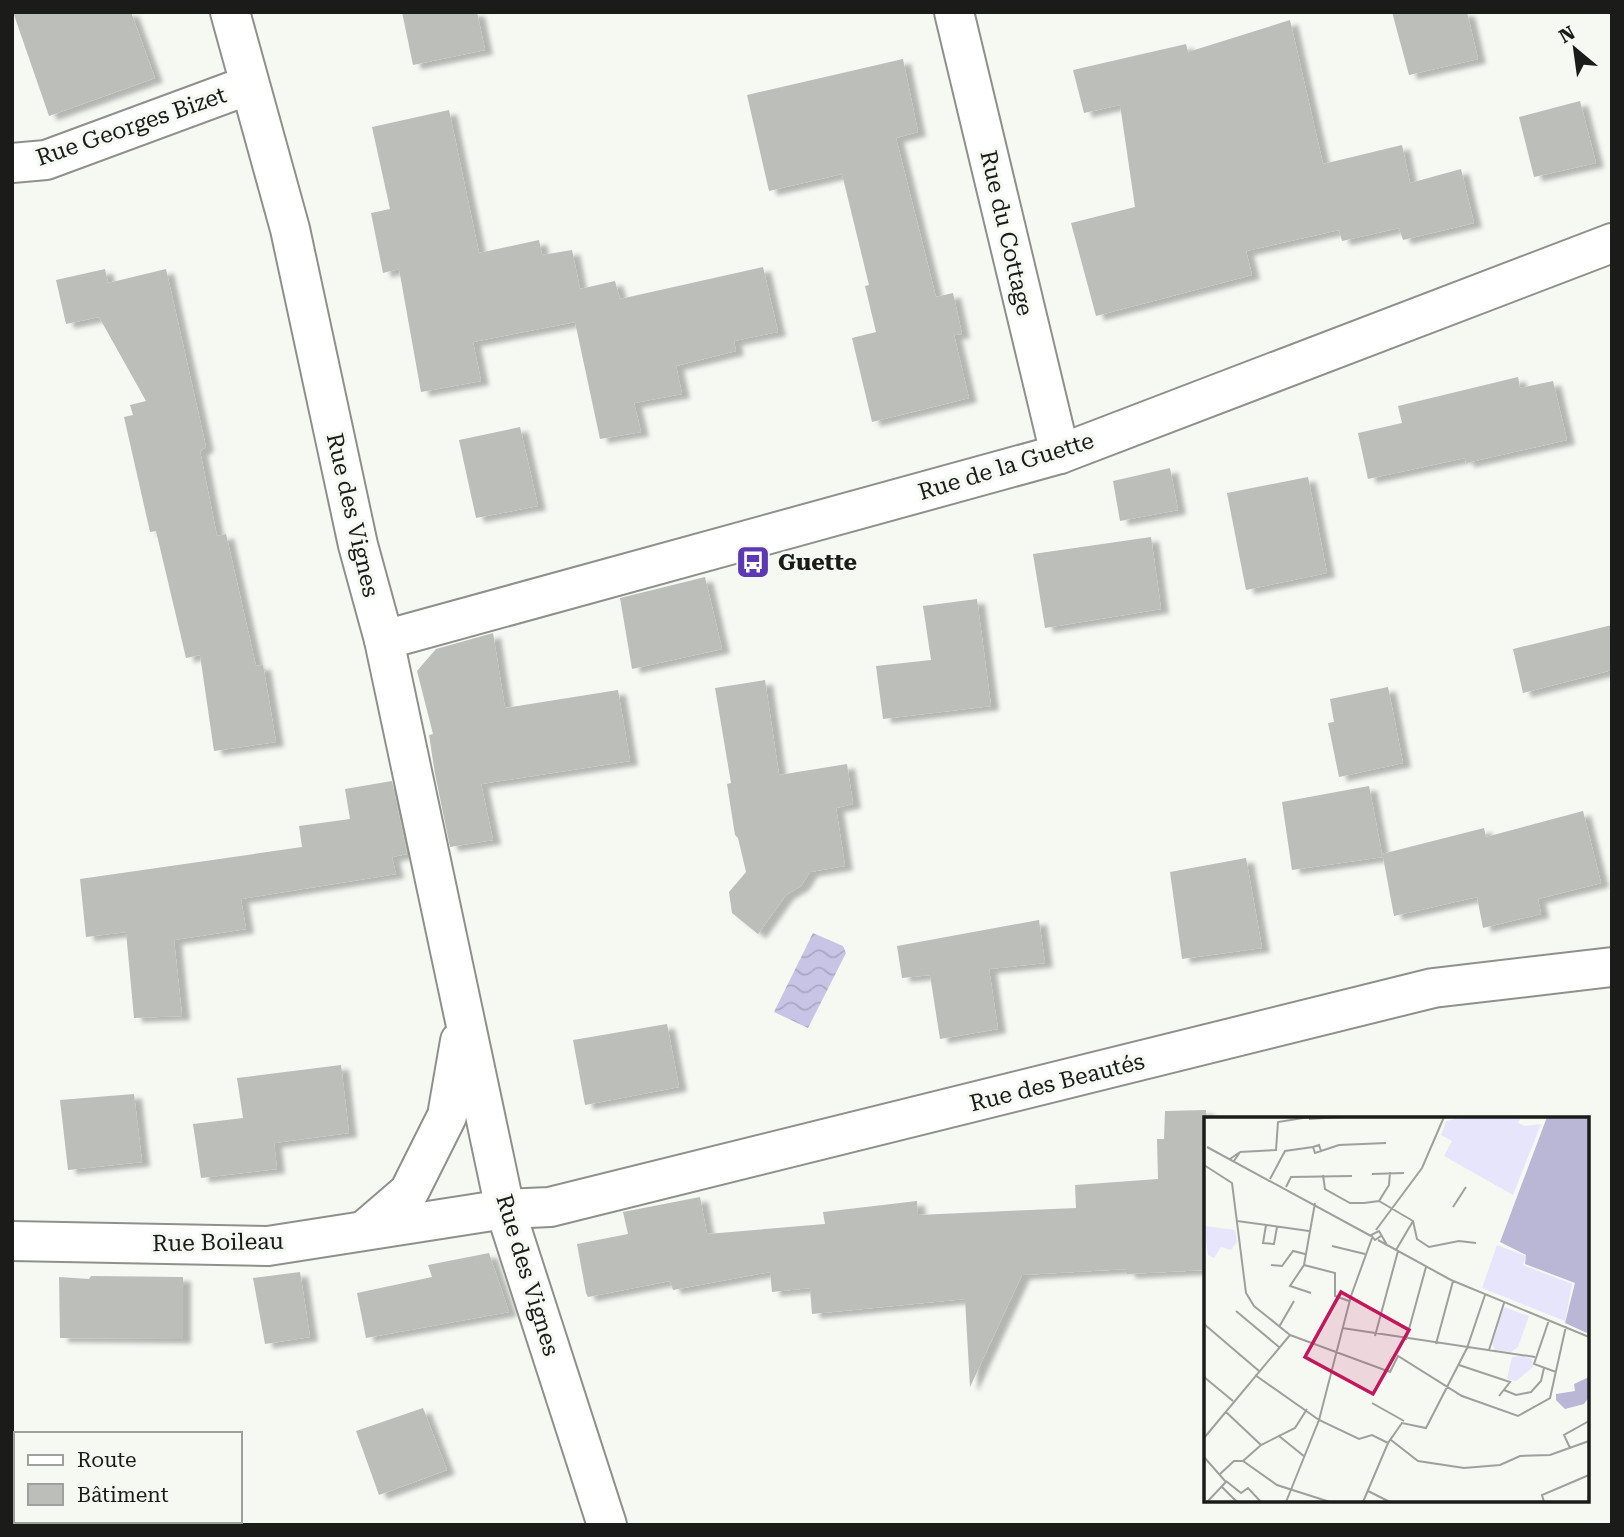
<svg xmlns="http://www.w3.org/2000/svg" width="1624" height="1537" font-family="'Roboto Serif',serif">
<defs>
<pattern id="water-waves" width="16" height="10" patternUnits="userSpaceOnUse" patternTransform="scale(1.75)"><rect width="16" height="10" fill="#c8c4e5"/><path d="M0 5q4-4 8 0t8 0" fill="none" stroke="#aba8c4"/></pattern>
<filter id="shadow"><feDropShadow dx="8" dy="4.5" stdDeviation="2" flood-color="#0004"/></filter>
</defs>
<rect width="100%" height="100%" fill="#f6f8f2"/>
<path fill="url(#water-waves)" d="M813,933L843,946L846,953L808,1028L774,1012Z"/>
<g fill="#bcbeb9" filter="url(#shadow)">
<path d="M13,12H131L155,78L49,116Z"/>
<path d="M402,12H477L485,50L413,65Z"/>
<path d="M1392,12H1467L1478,59L1409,75Z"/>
<path d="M1290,20L1323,164L1402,145L1410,183L1461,169L1474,223L1403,240L1399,228L1342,241L1339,230L1246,251L1252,275L1096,316L1071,223L1135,207L1120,105L1084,113L1073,70L1186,44L1188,52Z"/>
<path d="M903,59L918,132L896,138L936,297L953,293L962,334L954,335L969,398L872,422L852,338L876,332L865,286L869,285L842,174L769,191L747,95Z"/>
<path d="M1580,101L1596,163L1534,177L1519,117Z"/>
<path d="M449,110L479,253L539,240L542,255L572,250L580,289L615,281L620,299L763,267L778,332L734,341L736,351L676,366L682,394L634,403L641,432L600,439L575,322L473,342L481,381L421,392L399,269L383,273L371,213L390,209L372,127Z"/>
<path d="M105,269L108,283L166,269L206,447L200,451L217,536L226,534L256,666L263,665L276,742L214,751L200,655L186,658L156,531L150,532L124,417L133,415L130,405L146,401L99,317L66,324L56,280Z"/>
<path d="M1518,377L1520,388L1553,381L1567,440L1466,463L1465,458L1368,479L1358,433L1402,423L1398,406Z"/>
<path d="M520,427L538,506L476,518L459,440Z"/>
<path d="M1170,468L1178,510L1120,521L1113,481Z"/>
<path d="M1308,477L1327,573L1246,590L1227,493Z"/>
<path d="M1151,537L1161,609L1045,628L1033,554Z"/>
<path d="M705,577L722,649L632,669L620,598Z"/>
<path d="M977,599L991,706L883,719L876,666L931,660L923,606Z"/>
<path d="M1612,625V670L1523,693L1513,649Z"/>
<path d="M493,633L505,708L618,690L630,761L481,784L493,840L450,847L435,774L429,735L433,734L417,671L436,649Z"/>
<path d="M765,680L779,775L847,764L853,804L836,808L845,866L810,872L801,886L786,895L758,934L732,913L729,892L746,872L738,838L735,835L727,784L731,783L715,688Z"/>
<path d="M1388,687L1403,763L1339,777L1328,723L1334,722L1330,699Z"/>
<path d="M392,781L407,854L392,857L396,874L241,899L246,929L174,940L182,1016L134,1018L126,932L86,937L80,879L302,847L299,826L350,819L345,789Z"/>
<path d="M1369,786L1382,854L1484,828L1486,837L1583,811L1601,883L1538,899L1541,914L1483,928L1477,897L1394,916L1383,857L1292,870L1282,802Z"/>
<path d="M1246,858L1262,948L1182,959L1170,872Z"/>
<path d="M1039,920L1045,963L989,969L998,1029L940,1039L930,975L902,978L897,946Z"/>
<path d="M667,1024L679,1087L585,1105L573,1040Z"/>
<path d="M341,1065L349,1133L274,1143L277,1169L201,1178L193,1124L243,1118L237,1078Z"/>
<path d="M134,1094L142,1162L68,1170L60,1100Z"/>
<path d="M1206,1110V1270L1127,1274V1269L1022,1275L970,1387L965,1299L812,1314L810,1288L772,1292L770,1272L673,1290L670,1281L588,1297L586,1293L577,1244L628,1234L623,1212L700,1197L707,1234L825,1224L823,1212L917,1201L918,1215L1076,1208L1075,1185L1158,1179L1157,1139H1164L1165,1111Z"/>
<path d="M489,1253L509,1312L366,1338L357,1293L432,1277L428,1265Z"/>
<path d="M300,1272L310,1337L265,1344L253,1278Z"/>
<path d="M91,1276L183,1277V1339L60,1338L59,1277L89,1279Z"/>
<path d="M423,1408L447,1470L379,1495L356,1431Z"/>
</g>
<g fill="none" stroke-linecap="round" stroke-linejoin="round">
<g stroke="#8f908c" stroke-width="42">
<g id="street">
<path d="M954,12L1060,454"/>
<path d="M12,163L46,160L249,85"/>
<path d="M384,640L1060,454L1612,243"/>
<path d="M12,1241L268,1246L505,1209L550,1207L1433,988L1612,967"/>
</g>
</g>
<g stroke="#8f908c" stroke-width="42">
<g id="secondary">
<path d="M230,12L290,229L358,545L384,640L505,1209L607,1525"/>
<path d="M366,1229L409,1192L447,1116L460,1041"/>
</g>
</g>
<use href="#street" stroke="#fff" stroke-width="38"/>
<use href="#secondary" stroke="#fff" stroke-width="38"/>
</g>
<defs>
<g id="bus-square" transform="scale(1.75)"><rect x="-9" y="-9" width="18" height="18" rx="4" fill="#5c38b1" stroke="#f6f8f2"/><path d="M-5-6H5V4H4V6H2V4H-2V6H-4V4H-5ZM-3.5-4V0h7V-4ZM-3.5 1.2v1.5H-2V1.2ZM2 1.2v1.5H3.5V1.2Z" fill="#fff"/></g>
</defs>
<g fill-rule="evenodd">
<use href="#bus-square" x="753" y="562"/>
</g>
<g text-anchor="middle" stroke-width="6" stroke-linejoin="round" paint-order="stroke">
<g font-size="23" fill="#1b1c1a" stroke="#f6f8f2">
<text transform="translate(131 126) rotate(-19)" y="8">Rue Georges Bizet</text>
<text transform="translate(1007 233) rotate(77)" y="8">Rue du Cottage</text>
<text transform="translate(1006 466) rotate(-17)" y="8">Rue de la Guette</text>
<text transform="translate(353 515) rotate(77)" y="8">Rue des Vignes</text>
<text transform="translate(1057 1082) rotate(-14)" y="8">Rue des Beautés</text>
<text transform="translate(218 1242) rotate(-1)" y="8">Rue Boileau</text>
<text transform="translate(528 1275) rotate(73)" y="8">Rue des Vignes</text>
</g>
<g font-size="23" font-weight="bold" fill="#1b1c1a" stroke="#f6f8f2" text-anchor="start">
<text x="778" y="570">Guette</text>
</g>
</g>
<g transform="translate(1204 1117)">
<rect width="385" height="385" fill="#f6f8f2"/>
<path d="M293,128L322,139L319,148L368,167L361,204L278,171Z" fill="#e7e5fb"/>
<path d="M343,0H385V217L361,206L371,166L321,147L322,138L296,125ZM385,260V280L380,287L361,292L352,283V277L371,274L370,267Z" fill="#bab6d6"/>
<path d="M300,190L325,199L314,230L307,235L291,233L288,227Z" fill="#e7e5fb"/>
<path d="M0,109L31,113L33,125L27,133L17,130L10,141L4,138ZM318,239L328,242L329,250L312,264L303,262L308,240Z" fill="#e7e5fb"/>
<path d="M260,0H317L314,6L321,9L337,7L309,78L240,39L248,24L237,18L242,4Z" fill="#e7e5fb"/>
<path fill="none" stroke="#9ea09c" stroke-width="2" d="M105,2L137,0M3,30L167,119M117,34L115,28L109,30L111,36L135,28L182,26M36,35L72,33L74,5L105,0M26,42L36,35L30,44M0,48L28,66L42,176L50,189L86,218M168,57L200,56M119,58L121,72L146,86H160L175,84L185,68L186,55M66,62L81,34L109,30M82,70L87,60L148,59M175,84L209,104L192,133M249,90L262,70M33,104L105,114M209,104L213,122L225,130L255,124L272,126M62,108L59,126L70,127L73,110M172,113L218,51L240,0M177,119L171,123L167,118L175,114L183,128M174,123L247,163L385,220M128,129L161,137M67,148L78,149L89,134L101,137M100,148L131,156V179L145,184M107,176L86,169L100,148L111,86M32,194L75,230M345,203L330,247L352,255M0,207L55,254M75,210L90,184M138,211L331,240M171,219L194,134M202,223L222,150M232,227L249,164M285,233L300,186M255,248L306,265L295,279M51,258L115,303L155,322L168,318L184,326M0,260L29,284M300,273L312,278L327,275L337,264L340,251M168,286L200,304M22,295L57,328M75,319L101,340M0,321L86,218L186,255L194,239L258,279L314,299L346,281L362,209M187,323L214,344L260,351L296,348L316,339L346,338L385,324M366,331L360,318L385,304M0,340L22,365L3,385M39,344L57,328L91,311L103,292M16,357L30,344H39L73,368L126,385M22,364L37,376L44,371L57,385M18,370L33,385M164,374L186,385M82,385L115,303L147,179L168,121M159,385L184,326L198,306L222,311L263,231L281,178M340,385L338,378L385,358"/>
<path fill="#c2185b" fill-opacity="0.15" stroke="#c2185b" stroke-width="3.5" d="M137,175L205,213L169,277L101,240Z"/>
<rect width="385" height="385" fill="none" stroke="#1b1c1a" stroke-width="3.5"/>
</g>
<rect width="1624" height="1537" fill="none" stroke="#1b1c1a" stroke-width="28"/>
<rect x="14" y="1432" width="228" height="91" fill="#f6f8f2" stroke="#9ea09c" stroke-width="2"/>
<rect x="28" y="1455" width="35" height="10" fill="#ffffff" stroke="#9ea09c" stroke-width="2"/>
<text x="77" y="1467" font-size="21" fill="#1b1c1a">Route</text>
<rect x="28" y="1484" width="35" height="21" fill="#bcbeb9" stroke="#9ea09c" stroke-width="2"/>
<text x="77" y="1502" font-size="21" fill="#1b1c1a">Bâtiment</text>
<g transform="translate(1575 49) rotate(331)" stroke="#f6f8f2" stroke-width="5" paint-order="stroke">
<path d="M0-5L12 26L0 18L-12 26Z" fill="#1b1c1a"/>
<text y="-10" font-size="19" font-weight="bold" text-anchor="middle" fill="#1b1c1a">N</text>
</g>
</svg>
